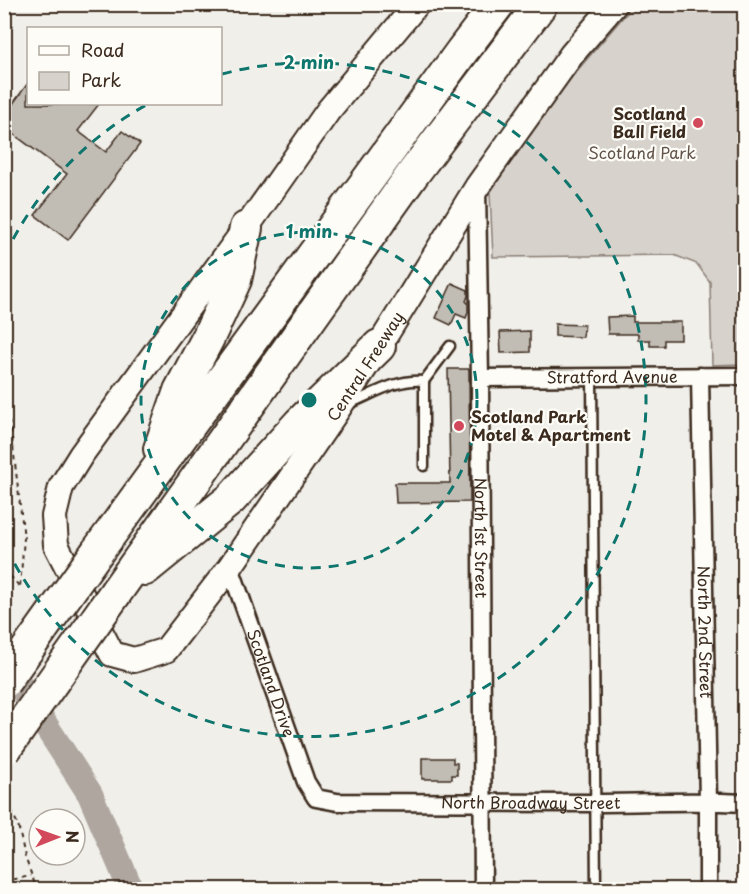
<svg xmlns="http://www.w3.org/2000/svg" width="749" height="894" font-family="'Playpen Sans',sans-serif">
<rect width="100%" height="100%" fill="#f1efea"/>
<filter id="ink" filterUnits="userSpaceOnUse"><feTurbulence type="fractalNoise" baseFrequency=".0167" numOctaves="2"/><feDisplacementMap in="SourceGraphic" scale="12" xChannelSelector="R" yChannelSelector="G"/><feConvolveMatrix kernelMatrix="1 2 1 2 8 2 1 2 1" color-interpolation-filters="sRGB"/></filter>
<g filter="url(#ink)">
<path fill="#d7d2cc" stroke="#897e75" stroke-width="1.5" d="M636,5H744V364L712,365L710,282L697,264L674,255L493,257L490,193L527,137L570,79L624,16Z"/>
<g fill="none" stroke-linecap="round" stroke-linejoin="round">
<path stroke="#aea69f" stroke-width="26" d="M4,661L90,794L131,890"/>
</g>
<g fill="#c1bcb4" stroke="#3b2a1e" stroke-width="1.5">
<path d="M28,83V104H99L78,131L106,152L122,131L140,144L68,240L35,215L67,174L4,127V116Z"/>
<path d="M452,283L468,290V296L466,301L468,303V312L466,318L456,314L451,325L436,318Z"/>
<path d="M633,316V322H681V340H664V346H650V340H638V334H608L607,317Z"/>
<path d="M555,324L584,325L583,337L555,336Z"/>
<path d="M530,331V352L501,353L500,332Z"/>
<path d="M448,369H469L470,502L396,503L395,483H450Z"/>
<path d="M422,758H453V763H457V775H452V779H422Z"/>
</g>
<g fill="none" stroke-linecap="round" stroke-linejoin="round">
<g stroke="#3b2a1e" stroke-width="13">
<g id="service">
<path d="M592,377L596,890"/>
<path d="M424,381L450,346"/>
<path d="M349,404C373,394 398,378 424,381V466"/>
</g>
</g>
<g stroke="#3b2a1e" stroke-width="21">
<g id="minor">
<path id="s1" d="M477,188L480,378L483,890"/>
<path id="s2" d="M700,376L708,801V890"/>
<path id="s3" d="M480,378L744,376"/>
<path id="s4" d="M230,567L306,782L316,798L337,802C422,802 508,803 593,803C644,803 694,800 744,803"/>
</g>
</g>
<g stroke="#3b2a1e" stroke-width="28">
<g id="secondary">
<path id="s5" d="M417,4L328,111L246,228L81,455L61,487L54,516L56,545L112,654L134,660L166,650L230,567L338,409L379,346L477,187L572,54L615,4"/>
</g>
</g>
<g stroke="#3b2a1e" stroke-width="36">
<g id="motorway">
<path d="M160,449L180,391L208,338L235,280L246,228"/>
<path d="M97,552L462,51L498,4"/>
<path d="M145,569L231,499L299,424L379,346"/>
<path d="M116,592L412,175L541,4"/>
</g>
</g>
<g stroke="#3b2a1e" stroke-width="2" stroke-dasharray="4.5 4.5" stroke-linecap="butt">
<path d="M4,403L11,430L24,538L20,587"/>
<path d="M4,569L20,587"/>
<path d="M4,794L18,825L25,857L37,890"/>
<path d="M4,879H15L31,876"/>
</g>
<use href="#service" stroke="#fdfcf7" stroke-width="8"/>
<use href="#minor" stroke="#fdfcf7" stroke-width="16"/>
<use href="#secondary" stroke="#fdfcf7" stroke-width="24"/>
<use href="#motorway" stroke="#fdfcf7" stroke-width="32"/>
<g stroke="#3b2a1e" stroke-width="36" stroke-linecap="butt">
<g id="motorway-bridge">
<path d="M4,682L97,552"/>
<path d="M4,750L116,592"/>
</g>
</g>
<use href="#motorway-bridge" stroke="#fdfcf7" stroke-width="32"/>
</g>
</g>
<g fill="none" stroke="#0f766e" stroke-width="3" stroke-dasharray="10 8">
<circle cx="309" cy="400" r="168"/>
<path d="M5 255A337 337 0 0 1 148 104M222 74A337 337 0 1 1 5 545"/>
</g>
<g fill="#d1495b" stroke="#fdfcf7" stroke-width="2">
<circle cx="698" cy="123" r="6"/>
<circle cx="459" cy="426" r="6"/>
</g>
<g text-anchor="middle" stroke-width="4.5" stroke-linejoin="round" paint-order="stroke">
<g font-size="16" font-weight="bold" fill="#3b2a1e" stroke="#fdfcf7" text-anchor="end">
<text x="686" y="120">Scotland<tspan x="686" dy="18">Ball Field</tspan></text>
<text x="471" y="423" text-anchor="start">Scotland Park<tspan x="471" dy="18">Motel &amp; Apartment</tspan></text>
</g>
<g font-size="16" fill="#62544a" stroke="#fdfcf7">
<text x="642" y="159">Scotland Park</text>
</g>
<g font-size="16" fill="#3b2a1e" stroke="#fdfcf7">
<text dy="6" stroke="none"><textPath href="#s5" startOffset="1185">Central Freeway</textPath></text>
<text dy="6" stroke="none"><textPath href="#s3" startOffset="132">Stratford Avenue</textPath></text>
<text dy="6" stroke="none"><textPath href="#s1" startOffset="350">North 1st Street</textPath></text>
<text dy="6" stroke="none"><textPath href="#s2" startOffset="256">North 2nd Street</textPath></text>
<text dy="6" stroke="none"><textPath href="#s4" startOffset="123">Scotland Drive</textPath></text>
<text dy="6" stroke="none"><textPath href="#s4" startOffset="462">North Broadway Street</textPath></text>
</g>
</g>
<circle cx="309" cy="400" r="9" fill="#0f766e" stroke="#fdfcf7" stroke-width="3"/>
<g font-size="18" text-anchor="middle" font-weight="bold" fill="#0f766e" stroke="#fdfcf7" stroke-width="4.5" stroke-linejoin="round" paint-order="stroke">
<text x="309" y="69">2 min</text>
<text x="309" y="238">1 min</text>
</g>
<rect width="749" height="894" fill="none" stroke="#fdfcf7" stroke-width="24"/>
<rect x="12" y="12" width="725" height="870" fill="none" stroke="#3b2a1e" stroke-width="2" filter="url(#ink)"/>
<rect x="27" y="27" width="195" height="78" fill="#fdfcf7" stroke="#afa8a0" stroke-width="1.5"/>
<rect x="39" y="46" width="30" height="9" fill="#fdfcf7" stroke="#afa8a0" stroke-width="1.5"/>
<text x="81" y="57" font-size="18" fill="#3b2a1e">Road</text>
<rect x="39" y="72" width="30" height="18" fill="#d7d2cc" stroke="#afa8a0" stroke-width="1.5"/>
<text x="81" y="87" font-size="18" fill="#3b2a1e">Park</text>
<g transform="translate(57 837) rotate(89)"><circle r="28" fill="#fdfcf7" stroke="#afa8a0" stroke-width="1.5"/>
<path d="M0-4.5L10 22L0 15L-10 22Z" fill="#d1495b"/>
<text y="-9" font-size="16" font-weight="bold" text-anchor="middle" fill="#3b2a1e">N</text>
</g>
</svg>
